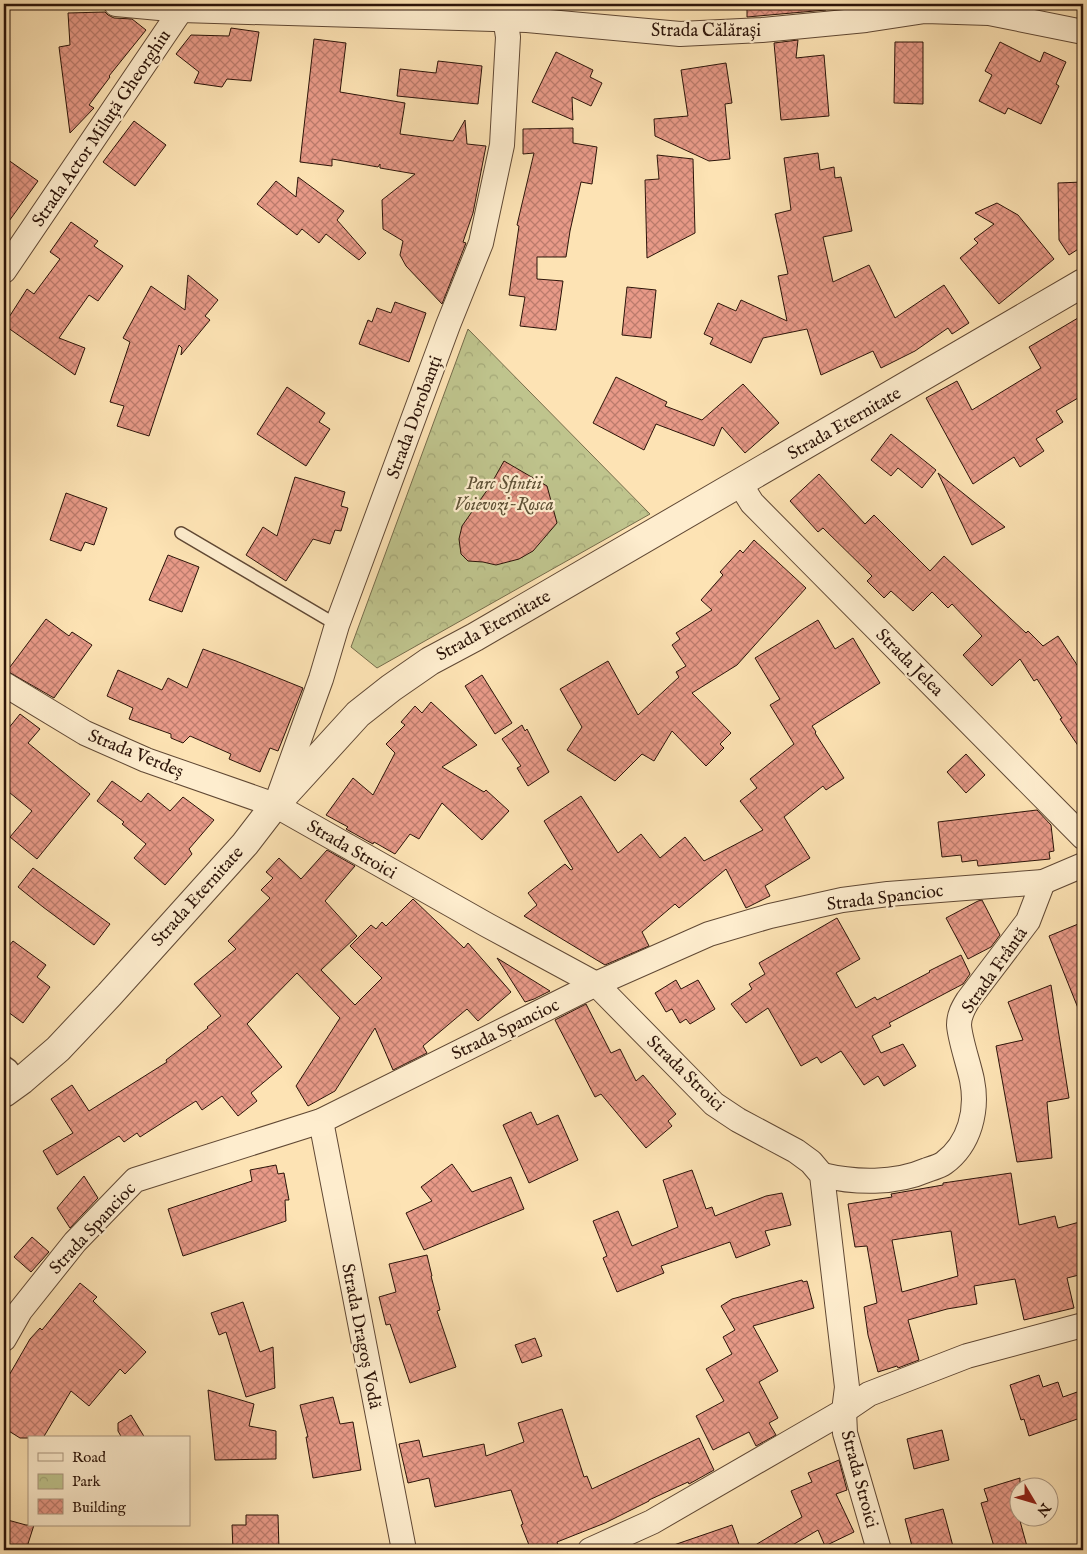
<svg xmlns="http://www.w3.org/2000/svg" width="1087" height="1554" font-family="'IM FELL English',serif">
<defs>
<pattern id="park-crowns" width="20" height="18" patternUnits="userSpaceOnUse" patternTransform="scale(1.25)"><rect width="20" height="18" fill="#bfc48d"/><path d="M2 6a3 3 0 1 1 6 0M12 15a3 3 0 1 1 6 0" fill="none" stroke="#a4a878"/></pattern>
<pattern id="building-cross-hatch" width="8" height="8" patternUnits="userSpaceOnUse" patternTransform="scale(1.25)"><rect width="8" height="8" fill="#e89a88"/><path d="M0 0l8 8M0 8l8-8" fill="none" stroke="#bc7c6d"/></pattern>
</defs>
<rect width="100%" height="100%" fill="#fde3b4"/>
<filter id="stains"><feTurbulence type="fractalNoise" baseFrequency=".004" numOctaves="4"/><feColorMatrix values="0 0 0 0 .2 0 0 0 0 .09 0 0 0 0 .02 0 0 0 .5 -.17"/></filter>
<radialGradient id="worn" r=".72"><stop offset=".6" stop-color="#630" stop-opacity="0"/><stop offset="1" stop-color="#630" stop-opacity=".3"/></radialGradient>
<path fill="url(#park-crowns)" stroke="#766c4b" d="M468,329L650,514L377,668L351,647Z"/>
<g fill="url(#building-cross-hatch)" stroke="#2c1409" fill-rule="evenodd">
<path d="M747,4H826V10L747,17Z"/>
<path d="M105,12L108,15L114,18L132,19L146,30L109,76L110,77L89,105L94,108L70,133L59,47L70,45L68,13Z"/>
<path d="M231,28L259,32L251,81L227,79L222,87L194,83L199,72L176,54L191,35L229,36Z"/>
<path d="M314,39L346,43L340,92L405,103L400,134L453,141L465,120L467,144L486,146L473,213L463,242L466,243L442,304L406,266L400,255L403,241L383,229L382,200L415,174L380,168V164L378,167L332,159V166L300,162Z"/>
<path d="M798,40L796,58L824,55L829,116L781,120L774,43Z"/>
<path d="M895,42H923V104L894,103Z"/>
<path d="M1000,42L1040,62L1044,52L1066,62L1056,84L1059,86L1041,124L1008,108L1005,114L979,101L992,75L985,71Z"/>
<path d="M556,52L593,70L590,77L602,83L591,106L572,97L573,120L532,102Z"/>
<path d="M438,61L482,66L478,104L397,96L400,69L436,73Z"/>
<path d="M726,63L732,103L725,104L730,159L709,161L655,136L654,119L688,116L681,70Z"/>
<path d="M134,121L166,145L135,186L103,162Z"/>
<path d="M573,128V143L597,147L592,184L581,182L570,231L566,257H537V279L563,281L556,330L520,326L525,297L509,295L519,226L517,225L534,153L523,154V129Z"/>
<path d="M818,153L820,170L834,167L835,178L841,177L852,231L823,237L833,282L869,265L895,318L944,285L969,323L952,334L948,328L915,351L881,368L873,351L821,375L807,329L763,338L751,363L710,344L713,338L704,334L718,303L736,311L741,300L787,321L778,276L788,274L775,214L791,210L784,158Z"/>
<path d="M657,155L693,159L695,233L647,258L645,180L659,179Z"/>
<path d="M4,157L38,181L4,228Z"/>
<path d="M298,177L344,211L337,220L366,253L359,260L326,234L319,243L302,229L297,235L257,204L276,181L296,197Z"/>
<path d="M1083,182V246L1069,255L1059,240L1058,183Z"/>
<path d="M997,203L1018,215L1054,259L999,304L960,258L978,243L974,239L994,224L975,213Z"/>
<path d="M71,222L98,241L94,246L123,266L98,301L89,295L59,338L85,348L75,375L4,325L27,289L34,294L60,259L50,252Z"/>
<path d="M188,275L218,300L205,316L210,320L181,355L182,348L179,345L149,436L117,426L124,406L110,402L130,342L123,338L151,286L185,310Z"/>
<path d="M627,287L656,290L651,338L622,335Z"/>
<path d="M395,302L426,313L409,362L359,344L368,320L372,322L377,308L391,313Z"/>
<path d="M1083,315V395L1056,411L1063,422L1036,439L1044,451L1020,467L1014,457L973,484L926,398L957,381L972,410L1041,368L1029,347Z"/>
<path d="M616,377L667,402L665,406L702,420L743,384L779,423L745,453L722,427L714,446L656,424L644,450L593,423Z"/>
<path d="M287,387L325,413L319,422L330,429L306,466L257,434Z"/>
<path d="M891,434L936,470L922,488L898,468L891,476L871,460Z"/>
<path d="M504,461L547,486L557,523L533,551L519,559L496,565L483,562L468,561L461,554L459,539L462,526L490,486Z"/>
<path d="M938,473L1005,527L972,545Z"/>
<path d="M819,474L865,524L874,515L930,571L944,556L1026,633L1028,631L1043,646L1058,636L1083,674V753L1060,719L1062,718L1037,679L1034,681L1020,659L992,686L963,655L982,636L952,604L948,608L932,592L913,611L891,591L884,598L867,581L872,576L823,528L818,532L790,501Z"/>
<path d="M295,477L345,492L341,506L348,508L341,531L335,530L330,544L313,539L286,581L246,555L263,527L277,536Z"/>
<path d="M66,493L107,508L94,545L85,542L81,551L50,540Z"/>
<path d="M754,540L806,588L737,665L692,693L731,733L720,744L724,748L706,766L672,731L654,761L642,754L615,781L567,750L582,727L560,689L608,661L638,715L679,677L676,672L686,666L672,645L680,639L676,633L712,610L701,600L723,575L720,572L740,550L743,553Z"/>
<path d="M168,555L199,567L182,612L149,600Z"/>
<path d="M46,619L69,636L72,632L92,645L54,698L7,671Z"/>
<path d="M818,620L835,649L853,638L880,683L812,726L816,732L815,733L844,778L826,790L823,786L784,817L810,858L765,886L770,896L746,908L726,869L679,908L675,904L642,932L649,946L605,965L524,916L537,905L528,893L565,864L571,870L573,869L544,821L581,796L618,853L641,834L660,858L685,837L704,861L763,830L740,801L757,788L750,779L794,744L770,705L780,699L755,658Z"/>
<path d="M203,649L236,661L303,688L278,751L270,748L260,772L229,759L231,754L190,736L183,743L171,738V734L129,719L133,708L107,696L118,670L162,690L168,678L187,688Z"/>
<path d="M482,675L512,723L495,734L465,686Z"/>
<path d="M431,702L477,745L442,767L484,792L486,790L509,811L482,840L442,803L419,839L410,834L395,854L374,842L373,844L346,829L348,827L326,815L353,778L373,795L395,753L386,744L405,725L401,722L415,706L422,713Z"/>
<path d="M20,714L40,729L28,743L90,794L37,859L10,837L32,811L4,788V734Z"/>
<path d="M522,725L525,731L527,729L549,772L528,786L517,768L521,766L502,739Z"/>
<path d="M966,754L985,775L966,793L947,772Z"/>
<path d="M112,781L141,802L148,793L170,811L183,797L214,820L189,849L192,854L165,885L134,858L146,844L122,824L124,822L97,801Z"/>
<path d="M1037,810L1051,825L1054,851L1049,852L1050,859L978,866L977,860L962,862L961,855L942,857L938,822Z"/>
<path d="M327,850L355,866L325,901L357,936L321,970L355,1005L382,978L350,946L371,925L376,929L382,922L386,926L413,899L464,948L468,943L511,992L478,1021L467,1009L423,1046L427,1053L393,1070L375,1028L335,1091L308,1106L296,1086L340,1018L297,973L247,1024L282,1067L251,1093L257,1101L238,1116L222,1096L202,1110L196,1101L140,1137L137,1133L124,1142L119,1136L57,1175L43,1151L73,1133L51,1099L72,1085L89,1111L167,1062L166,1060L208,1028L207,1027L221,1016L194,984L236,949L228,941L270,898L261,890L273,878L266,872L279,858L301,879Z"/>
<path d="M33,868L110,924L94,945L43,907L18,887Z"/>
<path d="M982,900L1000,935L991,947L968,959L946,918L978,901Z"/>
<path d="M837,918L860,959L836,973L856,1008L875,997L877,1000L930,972L929,971L961,955L970,974L963,984L889,1023L891,1026L872,1036L881,1053L903,1044L916,1066L884,1086L878,1076L864,1085L841,1051L821,1063L817,1057L801,1066L768,1008L746,1023L731,1004L752,989L749,984L765,974L759,963Z"/>
<path d="M1083,922V1018H1082L1049,936Z"/>
<path d="M13,941L46,965L37,977L50,987L23,1023L4,1009V952Z"/>
<path d="M497,958L550,991L534,999L525,1002Z"/>
<path d="M676,980L681,989L698,980L715,1009L690,1024L686,1019L680,1023L672,1009L666,1012L655,993Z"/>
<path d="M1051,985L1069,1098L1047,1102L1052,1158L1017,1162L996,1046L1023,1040L1008,1002Z"/>
<path d="M586,1004L611,1053L620,1049L636,1081L643,1075L676,1114L668,1121L672,1126L646,1148L601,1094L595,1097L555,1020Z"/>
<path d="M531,1112L537,1125L558,1115L578,1160L529,1183L503,1125Z"/>
<path d="M452,1164L472,1192L511,1177L524,1209L424,1250L406,1213L432,1201L421,1187Z"/>
<path d="M276,1165L278,1174L284,1173L289,1200H285L286,1221L183,1256L168,1209L252,1181L250,1170Z"/>
<path d="M692,1170L706,1209L712,1207L715,1216L766,1196L782,1193L791,1225L765,1231L770,1245L736,1258L730,1242L661,1266L664,1273L617,1292L603,1258L607,1256L593,1221L618,1211L632,1246L678,1227L663,1180Z"/>
<path d="M1011,1173L1019,1225L1055,1216L1058,1228L1083,1221V1274L1067,1278L1074,1308L1024,1320L1015,1279L974,1286L977,1304L947,1309L908,1320L919,1360L898,1368L897,1366L878,1372L868,1335L864,1307L877,1303L867,1246L855,1247L848,1204L892,1197L891,1194L943,1185V1183ZM951,1231L958,1276L902,1292L892,1240Z"/>
<path d="M84,1176L98,1198L70,1228L57,1208Z"/>
<path d="M32,1237L49,1252L31,1272L14,1257Z"/>
<path d="M427,1255L432,1276H431L440,1310L437,1311L456,1367L410,1383L390,1324L386,1325L379,1297L396,1292L389,1264Z"/>
<path d="M802,1280L803,1282L807,1281L814,1308L753,1326L778,1371L759,1382L778,1418L769,1423L776,1435L756,1446L749,1432L713,1450L696,1416L724,1401L706,1369L732,1354L723,1337L735,1330L721,1306L732,1299Z"/>
<path d="M80,1283L97,1297L93,1301L146,1352L125,1374L120,1369L89,1406L71,1391L43,1438H20L4,1428V1384L30,1339L40,1328L42,1330Z"/>
<path d="M243,1302L260,1352L273,1347L275,1388L246,1397L226,1332L219,1335L211,1313Z"/>
<path d="M535,1338L542,1356L522,1363L515,1345Z"/>
<path d="M1039,1375L1043,1387L1058,1382L1063,1397L1083,1390V1417L1029,1436L1024,1419L1021,1420L1010,1385Z"/>
<path d="M208,1390L254,1404L249,1426L276,1431V1459L215,1460Z"/>
<path d="M333,1397L340,1424L353,1422L361,1470L313,1478L306,1437H308L300,1405Z"/>
<path d="M562,1409L584,1477L587,1476L592,1489L699,1438L714,1470L689,1484L688,1482L649,1500V1501L605,1523L557,1542L560,1550H531L521,1525L523,1524L511,1490L435,1507L429,1478L408,1483L399,1444L419,1440L423,1457L484,1444L486,1456L524,1442L518,1423Z"/>
<path d="M131,1415L145,1438H122L118,1431V1423Z"/>
<path d="M942,1430L949,1460L914,1469L907,1439Z"/>
<path d="M839,1460L847,1490L836,1494L854,1532L825,1546L818,1530L784,1550H747L802,1517L791,1491L812,1482L808,1473Z"/>
<path d="M1020,1478V1521L1028,1550H995L981,1503L988,1501L984,1489Z"/>
<path d="M943,1509L954,1550H913L905,1519Z"/>
<path d="M246,1515H278L279,1550H233L232,1525H246Z"/>
<path d="M4,1519L26,1525H34L26,1550H4Z"/>
<path d="M732,1525L741,1550H668V1547Z"/>
</g>
<g fill="none" stroke-linecap="round" stroke-linejoin="round">
<g stroke="#604834" stroke-width="14">
<g id="service">
<path d="M181,533L337,625"/>
<path d="M4,1061L11,1066L22,1080"/>
</g>
</g>
<g stroke="#604834" stroke-width="26">
<g id="minor">
<path d="M116,4L181,10L527,20L680,34L762,30L866,20L925,11L989,13L1083,32"/>
<path d="M4,271L181,10"/>
<path d="M740,484L752,503L1083,837"/>
<path d="M4,684L85,733L146,760L275,805L487,925L596,984L714,1104L738,1120L796,1151L811,1162L822,1175L847,1387L844,1411L845,1433L879,1550"/>
<path d="M277,801L321,679L337,625L448,325L481,243L502,145L508,37L503,4"/>
<path d="M321,1121L404,1550"/>
<path d="M822,1175C855,1183 895,1184 927,1170C933,1168 940,1166 944,1163C970,1144 978,1110 972,1080C969,1065 960,1040 959,1025C959,1015 963,1008 968,1000L1028,921L1043,882"/>
<path d="M4,1339L20,1311L75,1242L135,1180L321,1121L596,984L709,934L770,916L842,900L888,894L1043,882L1083,865"/>
<path d="M590,1550L652,1522L844,1411L869,1394L967,1356L1083,1325"/>
</g>
</g>
<g stroke="#604834" stroke-width="30">
<path id="tertiary" d="M4,1093L22,1080L58,1049L109,995L245,844L275,805L358,714L391,688L430,661L475,637L1083,283"/>
</g>
<use href="#service" stroke="#feedce" stroke-width="11"/>
<use href="#minor" stroke="#feedce" stroke-width="24"/>
<use href="#tertiary" stroke="#feedce" stroke-width="28"/>
</g>
<g text-anchor="middle" stroke-width="4.5" stroke-linejoin="round" paint-order="stroke">
<g font-size="18" fill="#2c1409" stroke="#feedce">
<text x="706" y="36">Strada Călărași</text>
<text transform="translate(101 128) rotate(-56)" y="6">Strada Actor Miluță Gheorghiu</text>
<text transform="translate(414 417) rotate(-70)" y="6">Strada Dorobanți</text>
<text transform="translate(844 423) rotate(-30)" y="6">Strada Eternitate</text>
<text transform="translate(493 625) rotate(-29)" y="6">Strada Eternitate</text>
<text transform="translate(910 662) rotate(45)" y="6">Strada Jelea</text>
<text transform="translate(136 753) rotate(22)" y="6">Strada Verdeș</text>
<text transform="translate(352 849) rotate(30)" y="6">Strada Stroici</text>
<text transform="translate(197 896) rotate(-48)" y="6">Strada Eternitate</text>
<text transform="translate(885 897) rotate(-7)" y="6">Strada Spancioc</text>
<text transform="translate(994 970) rotate(-55)" y="6">Strada Frântă</text>
<text transform="translate(505 1029) rotate(-26)" y="6">Strada Spancioc</text>
<text transform="translate(686 1073) rotate(44)" y="6">Strada Stroici</text>
<text transform="translate(92 1228) rotate(-47)" y="6">Strada Spancioc</text>
<text transform="translate(362 1336) rotate(79)" y="6">Strada Dragoș Vodă</text>
<text transform="translate(860 1479) rotate(75)" y="6">Strada Stroici</text>
</g>
<g font-size="18" font-style="italic" fill="#5f5237" stroke="#feedce">
<text x="504" y="489">Parc Sfintii<tspan x="504" dy="21">Voievozi-Rosca</tspan></text>
</g>
</g>
<rect width="1087" height="1554" fill="none" stroke="#fde3b4" stroke-width="20"/>
<rect x="5" y="5" width="1077" height="1544" fill="none" stroke="#2c1409" stroke-width="2.5"/>
<rect x="10" y="10" width="1067" height="1534" fill="none" stroke="#2c1409"/>
<rect x="28" y="1436" width="162" height="90" fill="#feedce" stroke="#aa967f"/>
<rect x="38" y="1453" width="25" height="8" fill="#feedce" stroke="#aa967f"/>
<text x="72" y="1462" font-size="15" fill="#2c1409">Road</text>
<rect x="38" y="1474" width="25" height="15" fill="url(#park-crowns)" stroke="#aa967f"/>
<text x="72" y="1486" font-size="15" fill="#2c1409">Park</text>
<rect x="38" y="1499" width="25" height="15" fill="url(#building-cross-hatch)" stroke="#aa967f"/>
<text x="72" y="1512" font-size="15" fill="#2c1409">Building</text>
<g transform="translate(1034 1502) rotate(128)"><circle r="24" fill="#feedce" stroke="#aa967f"/>
<path d="M0-4L9 19L0 12L-9 19Z" fill="#8f2418"/>
<text y="-8" font-size="14" font-weight="bold" text-anchor="middle" fill="#2c1409">N</text>
</g>
<rect width="100%" height="100%" filter="url(#stains)"/>
<rect width="100%" height="100%" fill="url(#worn)"/>
</svg>
